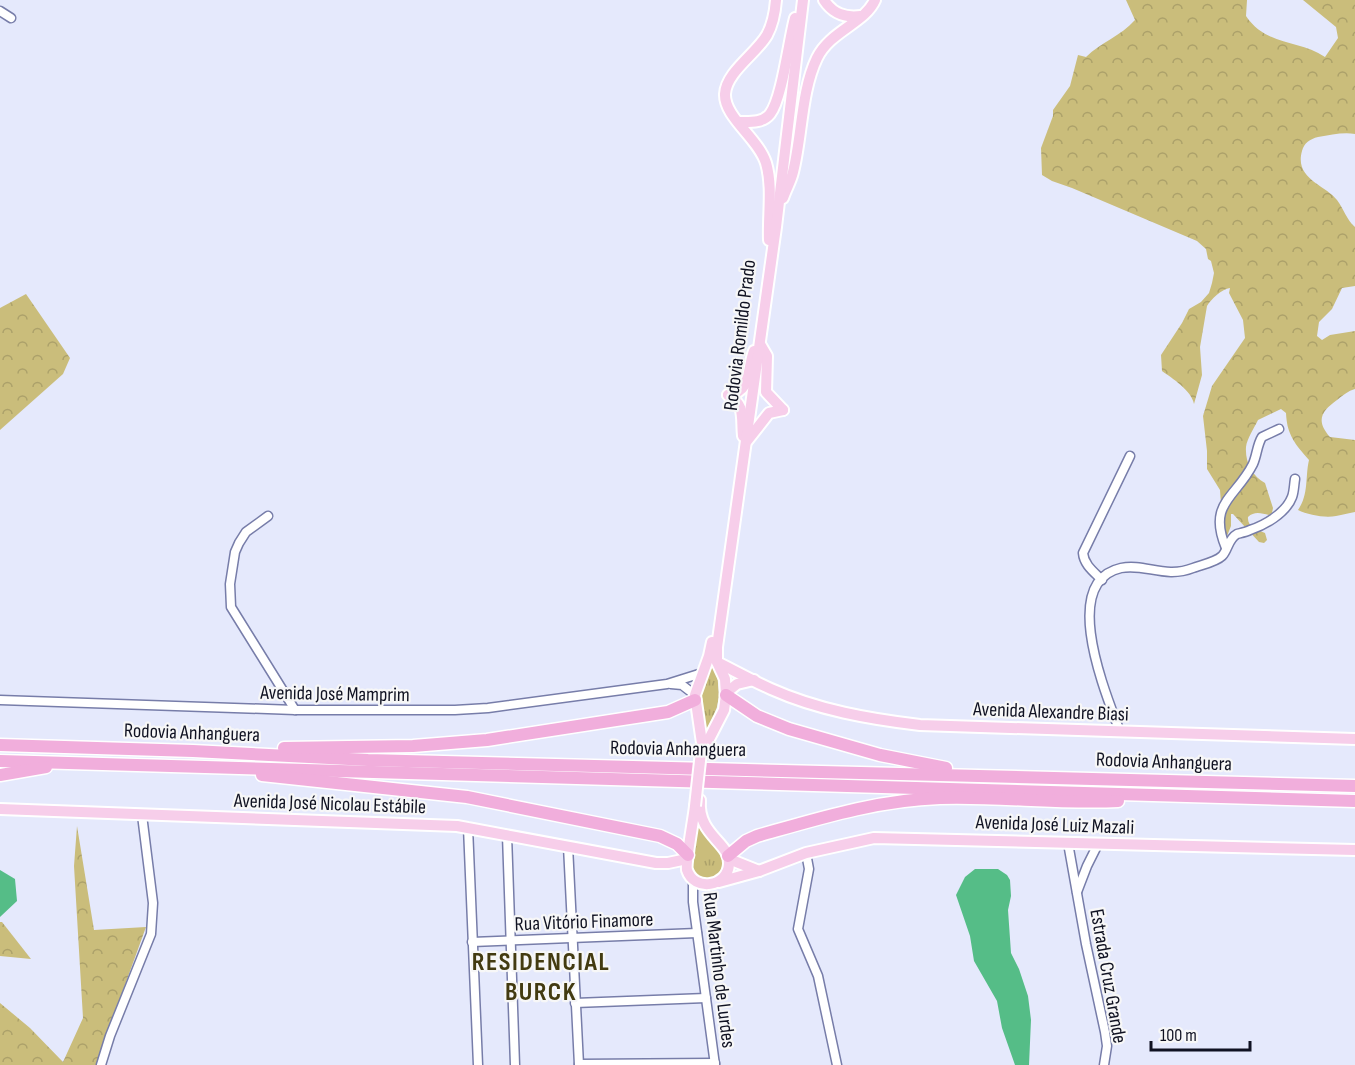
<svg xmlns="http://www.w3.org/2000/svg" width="1355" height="1065" font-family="'Sofia Sans Condensed',sans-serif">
<defs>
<pattern id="grass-tufts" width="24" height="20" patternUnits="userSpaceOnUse" patternTransform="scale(1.5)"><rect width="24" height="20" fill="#cabd7b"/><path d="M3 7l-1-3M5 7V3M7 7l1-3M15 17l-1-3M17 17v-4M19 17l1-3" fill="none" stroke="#aca16a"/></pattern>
<pattern id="forest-crowns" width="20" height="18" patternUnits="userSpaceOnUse" patternTransform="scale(1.5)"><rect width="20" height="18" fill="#cabd7b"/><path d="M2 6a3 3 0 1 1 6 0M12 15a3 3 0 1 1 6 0" fill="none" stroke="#aca16a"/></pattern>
</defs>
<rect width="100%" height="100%" fill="#e5e9fc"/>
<g fill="url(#grass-tufts)">
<path d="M716,658L719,696L717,707L705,738L700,697L703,687Z"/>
<path d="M698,820C703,835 720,843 724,858C731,880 695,889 690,866C688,857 696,831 698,820Z"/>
</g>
<g fill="url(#forest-crowns)">
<path d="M1126,0H1247L1246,16C1266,46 1298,39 1325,57L1338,38L1336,27L1303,0H1355V134C1343,132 1331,135 1318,137C1310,139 1304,143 1302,151C1294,179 1326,185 1337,200C1344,209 1346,219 1355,227V286L1342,288L1332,309L1319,322L1317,336L1322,340L1330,335L1355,331V389C1348,391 1343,395 1337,400C1322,411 1315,420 1330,437L1355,440V512C1348,513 1343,515 1336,516C1325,518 1308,515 1298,510C1309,494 1305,477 1309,460C1295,444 1287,435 1286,413L1281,409L1258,420C1254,428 1247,439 1246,447C1245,462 1252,476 1265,483L1273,508L1272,513L1269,515C1261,513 1254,511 1248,517C1247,527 1257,530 1265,533L1267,540L1264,543L1259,542L1233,514H1231V526L1227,536L1216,527L1221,504L1220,490L1207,469V451L1203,416L1212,386L1245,338L1243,320L1229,293L1230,288C1222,289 1211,299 1207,306L1200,347L1202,375L1194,404C1192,391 1172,378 1162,371L1161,355L1182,323L1189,309L1201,302L1209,293L1212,283L1214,273L1211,261L1208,259L1206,249L1197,241L1072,188L1052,181L1042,175L1041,148L1053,116V110L1070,86L1078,55L1086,57C1101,42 1121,36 1135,20Z"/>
<path d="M26,294L70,358L63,374L0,430V308Z"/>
<path d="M77,826L94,930L146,927L96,1065H0V1003L30,1028L63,1062L83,1018L74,866Z"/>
<path d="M0,922H2L31,959L0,956Z"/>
</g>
<g fill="#55bd87">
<path d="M975,869H998L1007,875L1010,880L1011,896L1008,910L1011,953L1019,969L1028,996L1031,1020L1029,1065H1015L1002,1028L997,1001L974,961L970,936L956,895L965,877Z"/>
<path d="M0,870L15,879L17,901L0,917Z"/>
</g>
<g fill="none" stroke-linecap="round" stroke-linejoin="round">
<g stroke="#777da9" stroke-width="11">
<g id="minor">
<path d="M0,11L11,18"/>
<path d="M268,516L246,532L239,543L235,552L230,584L231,607L295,710"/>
<path d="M1226,548C1207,503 1236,498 1253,464C1257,455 1257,445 1262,437L1279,429"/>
<path d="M1102,580C1094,572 1084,565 1083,553L1130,456"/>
<path d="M671,684L682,685L695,695"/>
<path d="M0,700L295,710H455L488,708L667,684L702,673"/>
<path d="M1120,732C1107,696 1058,582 1121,568C1145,563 1165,579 1193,568C1201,565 1216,562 1222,556C1228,550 1228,539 1237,534C1241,533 1246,532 1250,530C1265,525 1286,513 1292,497C1294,492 1294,485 1295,479"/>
<path d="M468,827L478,1065"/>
<path d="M507,835L515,1065"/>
<path d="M1068,843L1086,944L1105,1032L1107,1046L1104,1065"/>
<path d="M568,846L579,1065"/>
<path d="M806,853L809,869L798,929L818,976L837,1065"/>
<path d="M693,880V902L715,1065"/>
<path d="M1077,892L1087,866L1098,844"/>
<path d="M472,942L697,933"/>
<path d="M575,1003L706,998"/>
<path d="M579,1064L715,1063"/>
<path d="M101,1065L110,1036L151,934L153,903L142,815"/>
</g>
</g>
<g stroke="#fff" stroke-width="14">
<g id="major">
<path d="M824,0C833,14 845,18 861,16"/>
<path d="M740,122C750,122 763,123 770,114C782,99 789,40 795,18"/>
<path d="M783,198C786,189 791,181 793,172C802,137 801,91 817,58C830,31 865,23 875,0"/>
<path d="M769,240C768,215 773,187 766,163C758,138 724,117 725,94C726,72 757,53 767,35C773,24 775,13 776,0"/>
<path d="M760,344L767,356L766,392L783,410"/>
<path d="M728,395C752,392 747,369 754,351"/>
<path d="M728,395C746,405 741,418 743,436"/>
<path d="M747,441L769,413L783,410"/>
<path d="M717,662C735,671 753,681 771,689C818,710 869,719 920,725L1355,739"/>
<path d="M726,693L737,684L754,680"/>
<path d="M702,743L695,695L709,656L712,642"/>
<path d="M707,743L724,710L726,695L725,679L717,662V647L776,227L803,0"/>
<path d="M695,806C694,817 685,864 687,870C694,892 728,887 729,864C731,843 697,835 700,800"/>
<path d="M0,809L457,826L656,863H668L687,859"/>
<path d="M729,859L759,871"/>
<path d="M719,882L759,871L806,853L874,838L1355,850"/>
</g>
</g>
<g stroke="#fff" stroke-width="15">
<g id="highway">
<path d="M726,695L757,716L789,729L880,755L946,768"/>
<path d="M0,745L193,751L368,760L1355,786"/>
<path d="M284,748L413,746L487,740L668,712L695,700"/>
<path d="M0,761L1355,801"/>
<path d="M0,775L46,767"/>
<path d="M262,775L467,797L660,836L677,844L688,855"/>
<path d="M728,856L746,841L757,836C817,819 877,800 940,798C999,796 1059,804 1118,801"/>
</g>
</g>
<use href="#minor" stroke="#fff" stroke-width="8"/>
<use href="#major" stroke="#f7ceea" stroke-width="10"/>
<use href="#highway" stroke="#f1aedc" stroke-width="12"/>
<g stroke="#fff" stroke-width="14" stroke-linecap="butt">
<path id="major-bridge" d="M695,806L702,743"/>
</g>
<use href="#major-bridge" stroke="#f7ceea" stroke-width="10"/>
</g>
<g text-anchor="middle" stroke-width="4.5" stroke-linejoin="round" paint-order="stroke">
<g font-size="20" fill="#101222" stroke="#f7f7f7">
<text transform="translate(739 335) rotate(-83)" y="7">Rodovia Romildo Prado</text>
<text transform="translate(335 693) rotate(1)" y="7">Avenida José Mamprim</text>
<text transform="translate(1051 711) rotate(2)" y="7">Avenida Alexandre Biasi</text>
<text transform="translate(192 732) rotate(2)" y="7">Rodovia Anhanguera</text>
<text transform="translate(678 748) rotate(1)" y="7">Rodovia Anhanguera</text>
<text transform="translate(1164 761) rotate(2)" y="7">Rodovia Anhanguera</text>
<text transform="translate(330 803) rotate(2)" y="7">Avenida José Nicolau Estábile</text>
<text transform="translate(1055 824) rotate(2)" y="7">Avenida José Luiz Mazali</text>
<text transform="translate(584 921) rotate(-2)" y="7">Rua Vitório Finamore</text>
<text transform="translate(720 970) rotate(83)" y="7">Rua Martinho de Lurdes</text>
<text transform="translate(1109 976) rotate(80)" y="7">Estrada Cruz Grande</text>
</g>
<g font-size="26" font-weight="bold" letter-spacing="1.5" fill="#433b11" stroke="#f7f7f7">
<text x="541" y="970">RESIDENCIAL<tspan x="541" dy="30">BURCK</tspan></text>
</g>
</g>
<path d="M1151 1041v9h99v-9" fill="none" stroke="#101222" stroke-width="3"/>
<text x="1160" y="1041" font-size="18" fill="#101222" stroke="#f7f7f7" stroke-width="4.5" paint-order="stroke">100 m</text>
</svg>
